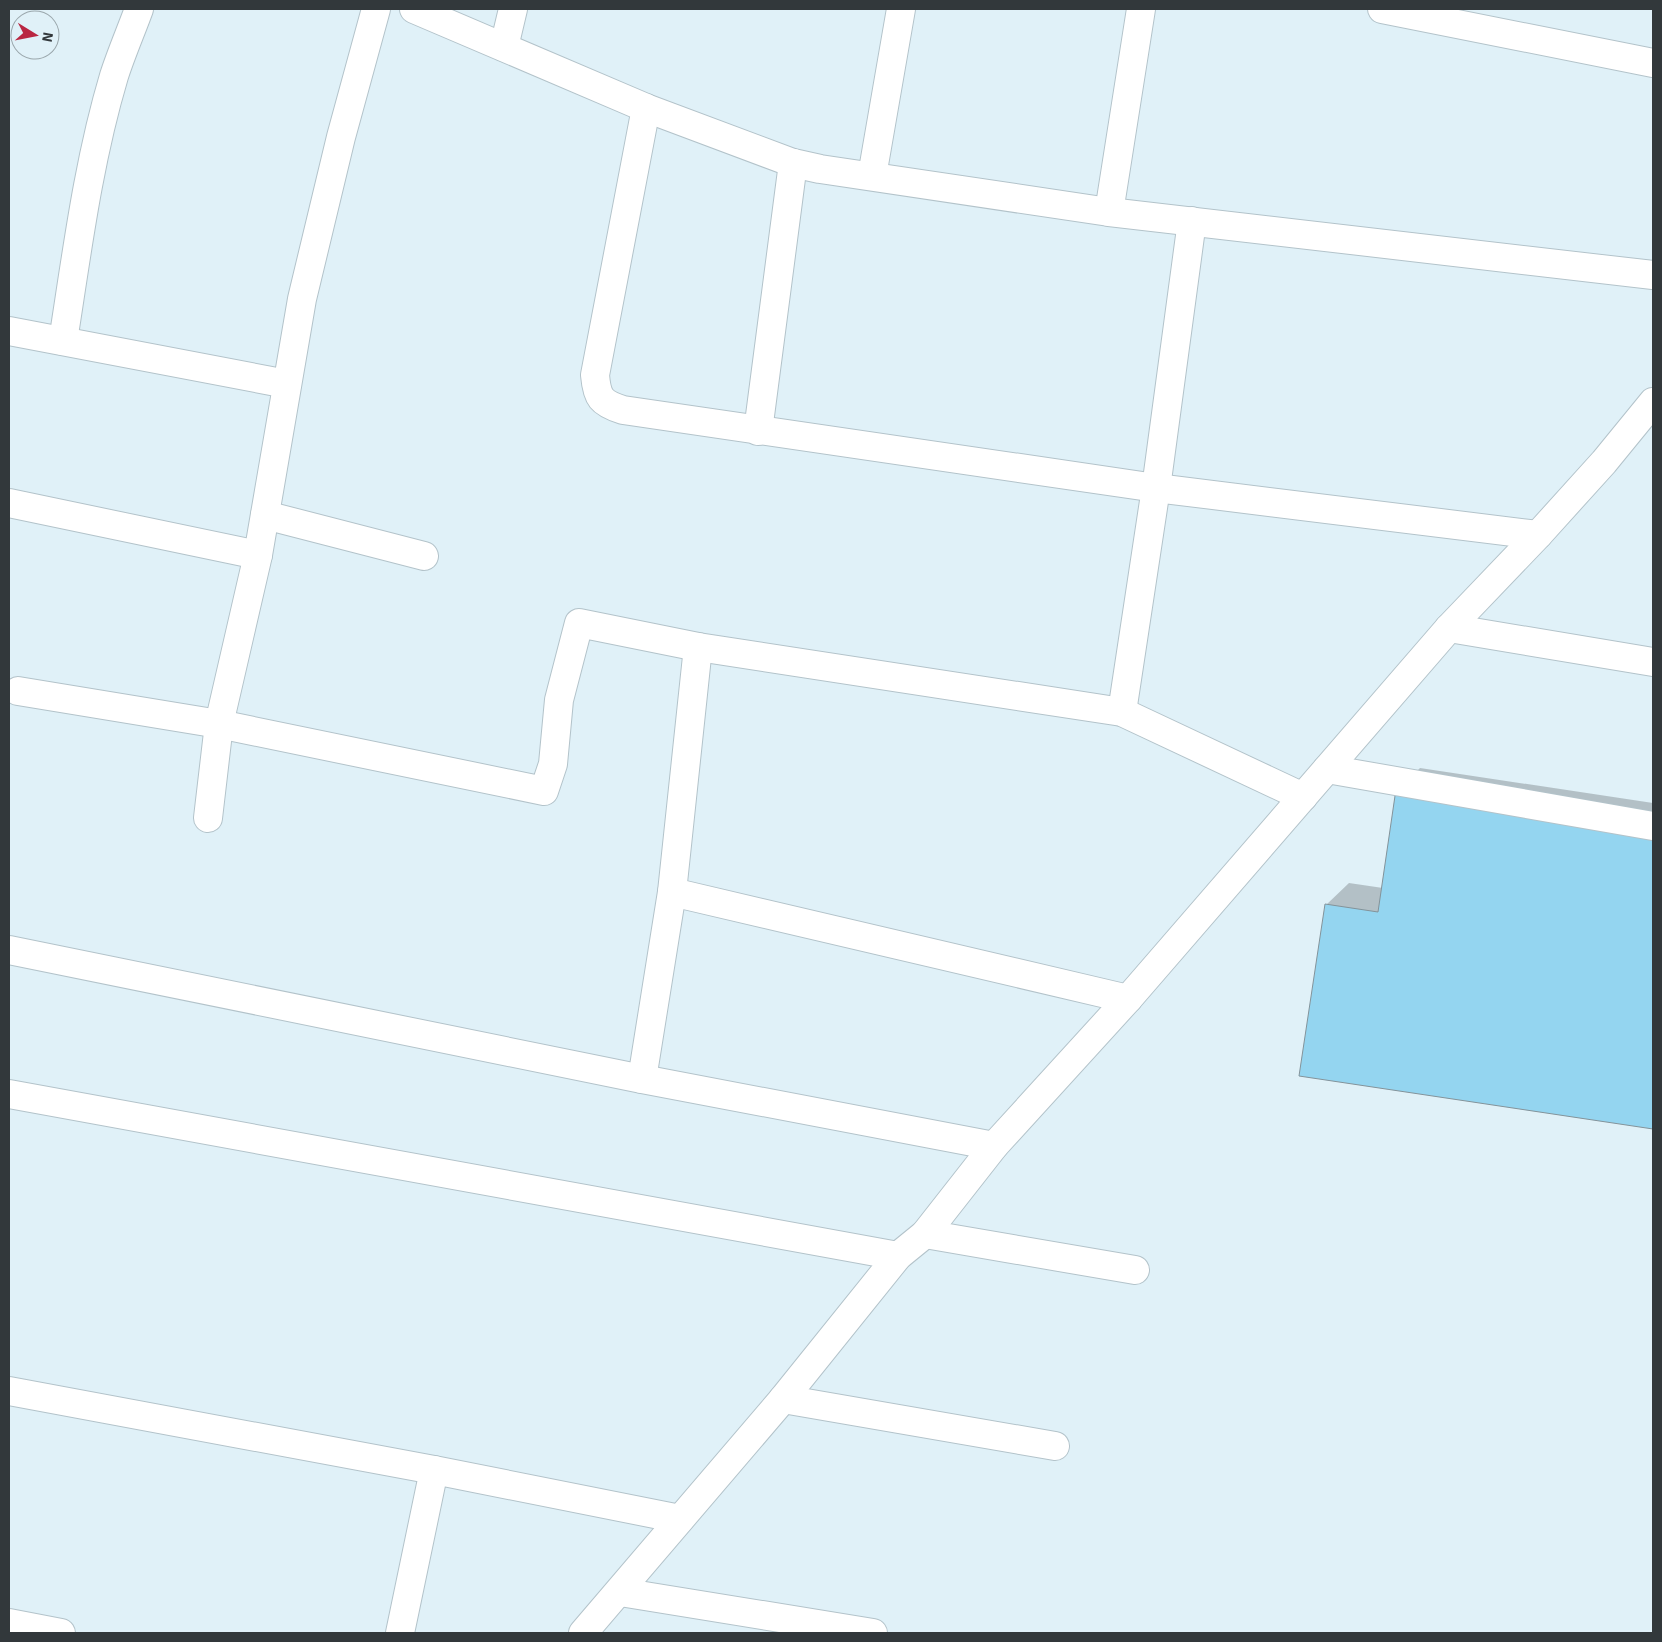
<svg xmlns="http://www.w3.org/2000/svg" width="1662" height="1642" font-family="Signika,sans-serif">
<rect width="100%" height="100%" fill="#e0f1f8"/>
<path fill="#0003" d="M1420,768L1653,803V1128L1301,1075L1326,905L1349,883L1383,888L1398,790Z"/>
<path fill="#94d5f0" stroke="#83939a" d="M1396,789L1653,828V1129L1299,1076L1325,904L1378,912Z"/>
<g fill="none" stroke-linecap="round" stroke-linejoin="round">
<g stroke="#b3c3ca" stroke-width="30">
<g id="minor">
<path d="M414,9L646,108L793,163L820,169L1109,212L1653,275"/>
<path d="M1382,9L1653,63"/>
<path d="M504,47L513,9"/>
<path d="M646,108L595,375C597,398 601,403 623,410L1156,488L1538,535"/>
<path d="M872,176L901,9"/>
<path d="M1109,212L1141,9"/>
<path d="M9,331L287,384"/>
<path d="M63,341C77,252 88,163 114,76C121,54 131,31 139,9"/>
<path d="M758,431L793,163"/>
<path d="M9,503L258,555"/>
<path d="M265,515L424,556"/>
<path d="M1449,628L1653,662"/>
<path d="M18,691L219,724L544,791L553,764L559,700L579,623L698,647L1122,712L1303,797"/>
<path d="M1122,712L1156,488L1192,221"/>
<path d="M1327,769L1653,826"/>
<path d="M208,818L219,724L258,555L302,299L341,137L376,9"/>
<path d="M672,892L1128,999"/>
<path d="M9,950L642,1079L994,1146"/>
<path d="M642,1079L672,892L698,647"/>
<path d="M9,1094L898,1256"/>
<path d="M925,1234L1135,1270"/>
<path d="M9,1391L434,1470L680,1519"/>
<path d="M783,1399L1055,1446"/>
<path d="M620,1592L873,1633"/>
<path d="M9,1623L61,1633"/>
<path d="M400,1633L434,1470"/>
<path d="M583,1633L783,1399L898,1256L925,1234L994,1146L1128,999L1449,628L1538,535L1604,462L1653,402"/>
</g>
</g>
<use href="#minor" stroke="#fff" stroke-width="28"/>
</g>
<rect width="1662" height="1642" fill="none" stroke="#32383b" stroke-width="20"/>
<g transform="translate(35 35) rotate(100)"><circle r="24" fill="#e0f1f8" stroke="#9aa7ac"/>
<path d="M0-4L9 19L0 12L-9 19Z" fill="#b92742"/>
<text y="-8" font-size="14" font-weight="bold" text-anchor="middle" fill="#32383b">N</text>
</g>
</svg>
